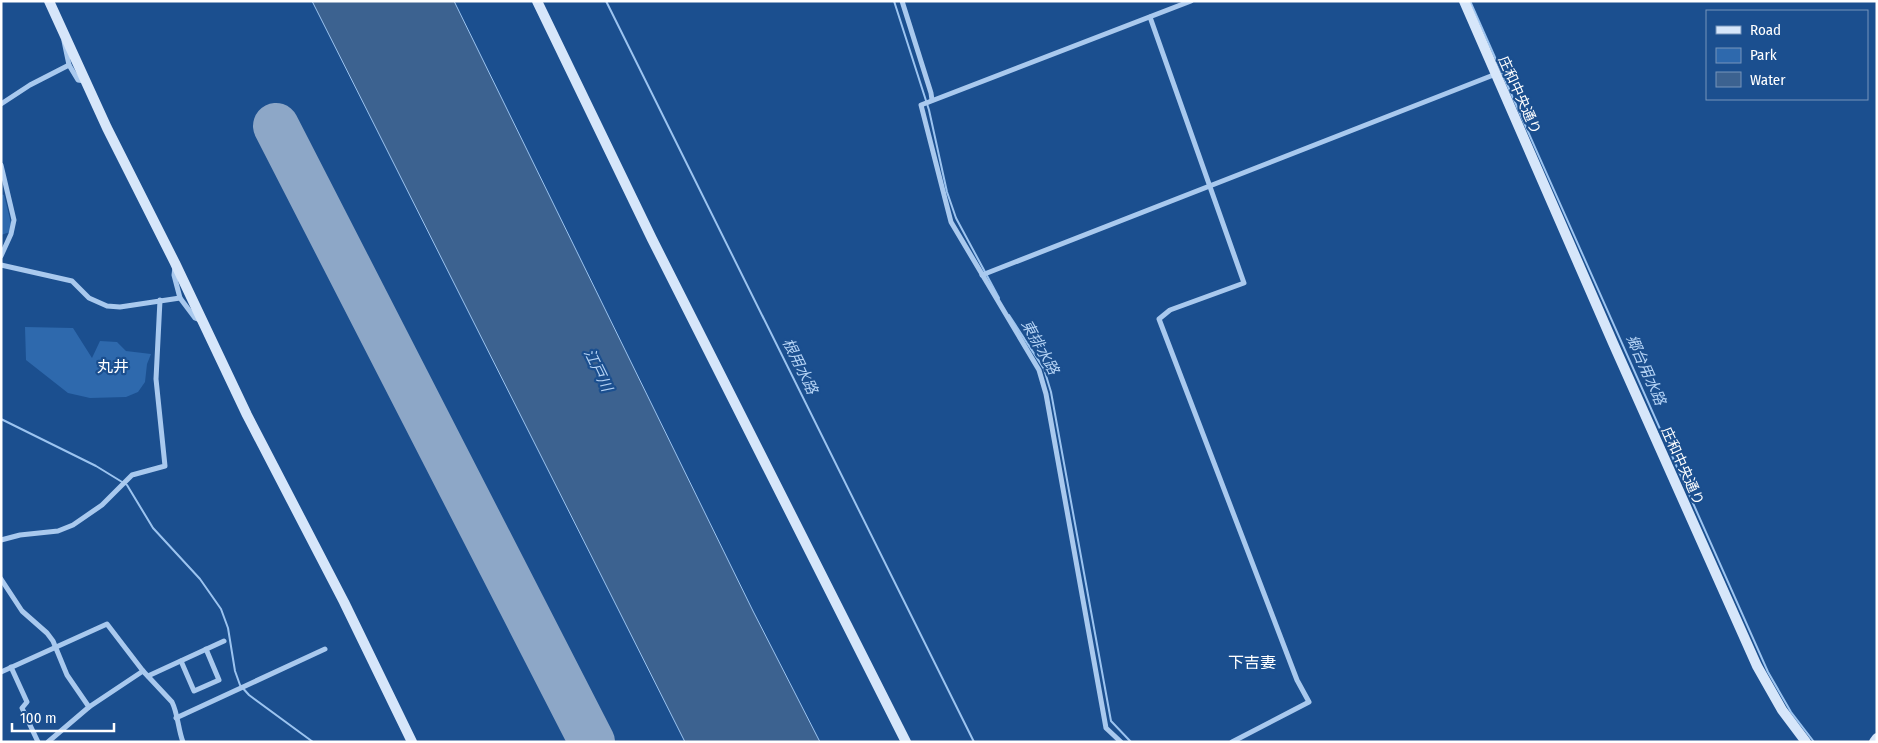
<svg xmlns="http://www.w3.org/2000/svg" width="1878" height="743" font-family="'Fira Sans Condensed','Noto Sans JP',sans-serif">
<rect width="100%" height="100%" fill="#1b4f8f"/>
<g fill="#2e69ad">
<path d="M1,194L4,195L13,231L1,235Z"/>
<path d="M25,327L73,328L92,358L100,341L117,342L126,351L151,354L147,364L145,382L138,392L126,397L90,398L68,393L26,360Z"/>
</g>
<path fill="#3c6290" stroke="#9cc4f0" d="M312,1H454L753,611L820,742H685Z"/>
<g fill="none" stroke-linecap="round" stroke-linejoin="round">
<g stroke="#9cc4f0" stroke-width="2">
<path d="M606,1L974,742"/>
<path d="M894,1L929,110L947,192L956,218L999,298"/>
<path d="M1470,1L1768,672L1791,712L1814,742"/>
<path d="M1009,315L1044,369L1051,392L1111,721L1131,742"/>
<path d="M1,419L96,466L127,485L153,528L200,579L221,609L228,628L235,671L240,685L249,695L313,742"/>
</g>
<path stroke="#8da7c7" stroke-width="46" d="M276,126L592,742"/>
<g stroke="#a9c9ee" stroke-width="5">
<path d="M902,1L931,93L932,100"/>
<path d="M1150,17L1244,283L1170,310L1159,319L1297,680L1309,702L1232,742"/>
<path d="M64,41L69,65"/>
<path d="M1,104L30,85L69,65L78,80L85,81"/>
<path d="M1,165L14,220L11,234L1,256"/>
<path d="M1,265L72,281L89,298L107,306L120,307L180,298L195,318L200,320"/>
<path d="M175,267L174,275L180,298"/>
<path d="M982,275L1496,74"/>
<path d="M1,540L20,535L58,531L73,525L102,505L132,475L165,466L156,379L160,300"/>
<path d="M1,579L22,611L47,633L53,641L67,675L89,707"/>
<path d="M181,661L194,691L219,680L206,649"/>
<path d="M11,667L27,702L22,708L38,742"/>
<path d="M1,672L107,624L143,671L172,702C178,714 178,729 183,742"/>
<path d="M148,676L224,641"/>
<path d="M176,718L325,649"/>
<path d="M48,742L89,707L143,671"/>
<path d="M1121,742L1106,728L1046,394L1039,370L951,222L921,105L1191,1"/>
</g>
<g stroke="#d6e6fa" stroke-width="10">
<path d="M49,1L107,128L175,263L247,415L344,602L412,742"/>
<path d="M537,1L652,239L906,742"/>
<path d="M1464,1L1613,343L1757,666L1782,710L1806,742"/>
<path d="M1874,742L1877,738"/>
</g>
</g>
<g text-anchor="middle" stroke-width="4.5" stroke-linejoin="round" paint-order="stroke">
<g font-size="14" fill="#fff" stroke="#1b4f8f">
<text transform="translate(1520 95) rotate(66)" y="5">庄和中央通り</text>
<text transform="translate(1683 466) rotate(66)" y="5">庄和中央通り</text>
</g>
<g font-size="15" font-style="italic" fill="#b5d3f5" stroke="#1b4f8f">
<text transform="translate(1040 347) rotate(61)" y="5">東排水路</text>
<text transform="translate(800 366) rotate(64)" y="5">根用水路</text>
<text transform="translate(598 370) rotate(64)" y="5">江戸川</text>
<text transform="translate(1646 370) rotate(66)" y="5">郷台用水路</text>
</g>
<g font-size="16" fill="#fff" stroke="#1b4f8f">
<text x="113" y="372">丸井</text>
<text x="1252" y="668">下吉妻</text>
</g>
</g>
<rect width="1878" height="743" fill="none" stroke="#ffffff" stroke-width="5"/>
<rect x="1706" y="10" width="162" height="90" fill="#1b4f8f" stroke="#7695bc"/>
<rect x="1716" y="26" width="25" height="8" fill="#d6e6fa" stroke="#7695bc"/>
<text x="1750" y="35" font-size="15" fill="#ffffff">Road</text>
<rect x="1716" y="48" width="25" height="15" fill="#2e69ad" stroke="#7695bc"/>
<text x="1750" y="60" font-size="15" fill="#ffffff">Park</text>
<rect x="1716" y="72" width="25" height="15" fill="#3c6290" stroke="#7695bc"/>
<text x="1750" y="85" font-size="15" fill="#ffffff">Water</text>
<path d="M12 723v8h102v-8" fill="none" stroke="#ffffff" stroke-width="2.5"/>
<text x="20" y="723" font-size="15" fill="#ffffff" stroke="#1b4f8f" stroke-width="4" paint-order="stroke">100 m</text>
</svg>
